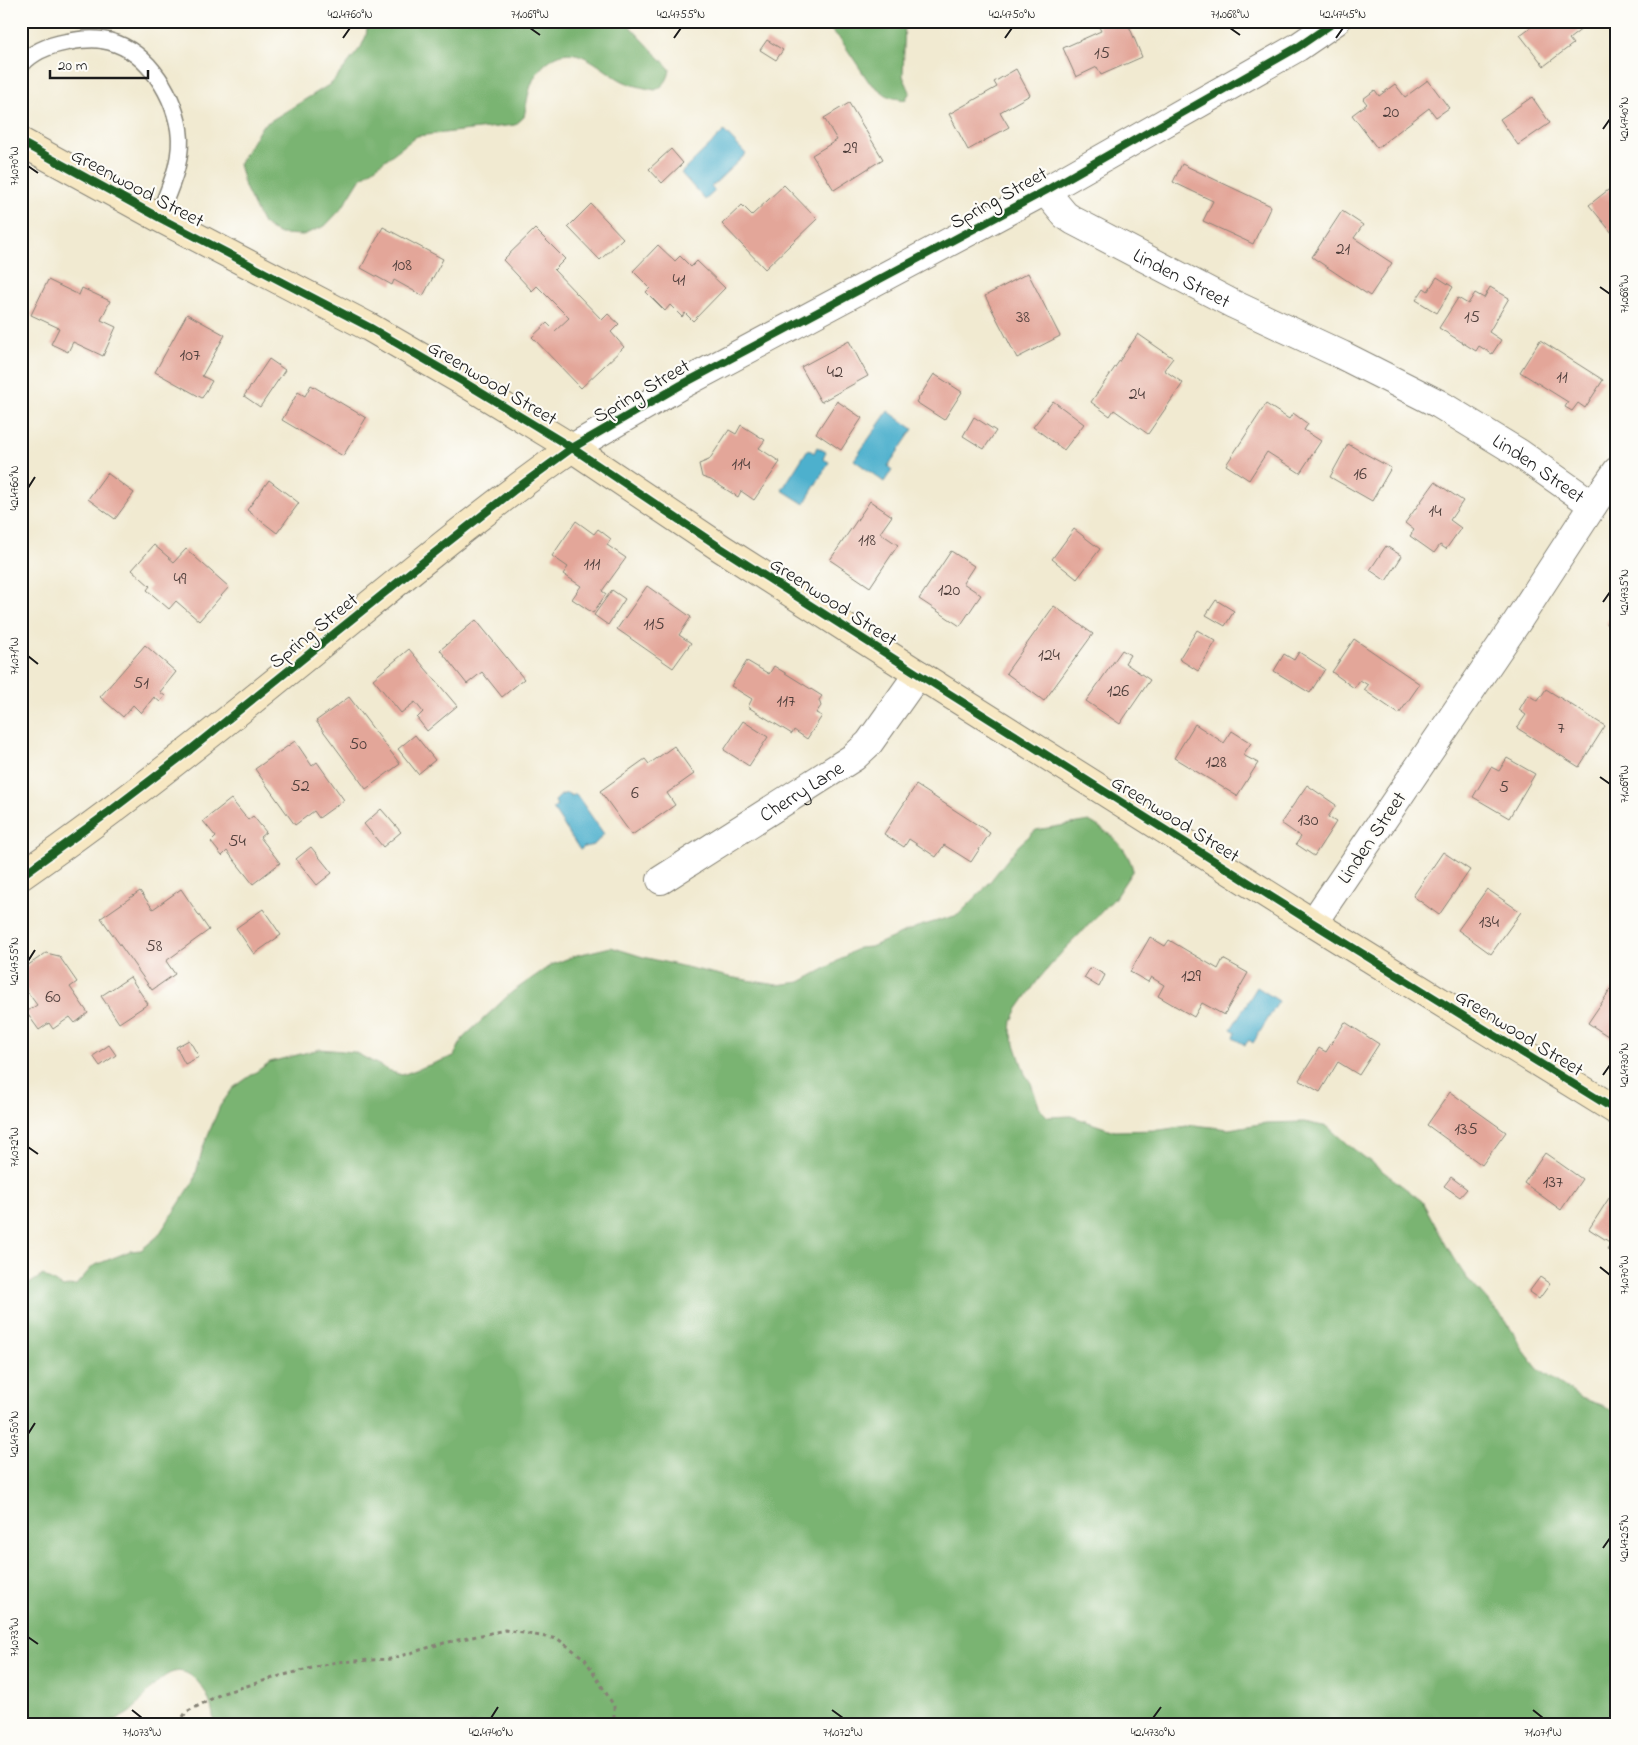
<svg xmlns="http://www.w3.org/2000/svg" width="1638" height="1745" font-family="'Indie Flower',sans-serif">
<rect width="100%" height="100%" fill="#fdfcf7"/>
<filter id="ink" filterUnits="userSpaceOnUse"><feTurbulence type="fractalNoise" baseFrequency=".02" numOctaves="2"/><feDisplacementMap in="SourceGraphic" scale="10" xChannelSelector="R" yChannelSelector="G"/><feConvolveMatrix kernelMatrix="1 2 1 2 8 2 1 2 1" color-interpolation-filters="sRGB"/></filter>
<filter id="wash" filterUnits="userSpaceOnUse"><feTurbulence type="fractalNoise" baseFrequency=".0096" numOctaves="4" result="noise"/><feDisplacementMap in="SourceGraphic" scale="20" xChannelSelector="R" yChannelSelector="G"/><feGaussianBlur stdDeviation="1.12" result="paint"/><feColorMatrix in="noise" values="0 0 0 0 0 0 0 0 0 0 0 0 0 0 0 0 0 1.4 0 .05"/><feComposite in="paint" operator="in"/></filter>
<g filter="url(#wash)">
<rect width="100%" height="100%" fill="#f1ead1"/>
<g fill="#7ab472" stroke="#4b6847">
<path d="M368,21H625L670,69C669,79 664,86 655,90C644,88 629,85 619,79C598,67 575,41 550,60C529,76 529,93 524,117L515,125L417,136L360,179L342,208L325,226L303,235L280,234L270,229L262,222L245,187L239,164L262,126L332,83L361,47L366,36Z"/>
<path d="M823,21H905L903,76L910,92L905,100L889,97L869,82L841,40Z"/>
<path d="M1089,821C1110,833 1127,846 1133,870L1114,899L1063,951L1038,980L1017,1010L1012,1021L1011,1032L1025,1074L1031,1083L1040,1109L1048,1117L1071,1116L1114,1131L1160,1130L1194,1125L1229,1129L1266,1123L1304,1122L1328,1127L1347,1144L1422,1201L1452,1256L1466,1277L1506,1321L1524,1351L1538,1369L1581,1398L1602,1405L1617,1415V1724H214C213,1709 208,1692 197,1681C169,1652 149,1697 130,1712C124,1717 117,1719 109,1722L21,1724V1289L43,1275L62,1287L76,1285L93,1266L130,1251L141,1250L158,1236L194,1181L203,1147L220,1106L233,1088L270,1062L320,1049L354,1052L392,1072L402,1075L454,1056L463,1038L512,992L551,965L577,955L611,947L643,957L729,977L777,985L800,982L828,967L858,948L871,947L917,927L958,915L984,889L1019,845L1036,830Z"/>
</g>
<g fill="#4db0cd" stroke="#346674">
<path d="M724,131L746,154L711,187L715,191L705,200L681,173Z"/>
<path d="M888,411L913,429L888,466L892,470L884,482L854,460Z"/>
<path d="M817,447L826,452L823,459L829,462L804,504L782,490L808,449L814,453Z"/>
<path d="M567,793L572,796L576,794L604,834L594,845L584,847L580,850L553,809L557,806L555,801L561,795Z"/>
<path d="M1257,987L1279,1001L1253,1043L1249,1040L1245,1045L1233,1038L1236,1032L1231,1029Z"/>
</g>
<g id="blocks">
<g fill="#e3a699">
<path d="M1096,21H1127L1142,57L1101,75L1097,67L1076,77L1063,48L1101,31Z"/>
<path d="M1181,21H1198L1186,29Z"/>
<path d="M1539,21H1592L1569,39L1573,44L1544,66L1520,35Z"/>
<path d="M767,40L783,50L776,60L760,50Z"/>
<path d="M1016,69L1030,95L1000,112L1009,127L968,150L949,114L997,87L994,82Z"/>
<path d="M1428,80L1449,108L1436,117L1429,108L1377,148L1352,115L1367,104L1363,99L1375,90L1379,96L1395,84L1405,97Z"/>
<path d="M1532,97L1550,123L1518,145L1500,119Z"/>
<path d="M849,103L883,159L834,190L812,155L837,140L824,118Z"/>
<path d="M671,149L683,163L662,183L649,169Z"/>
<path d="M1182,164L1271,206L1253,244L1203,221L1213,201L1173,182Z"/>
<path d="M1617,183V239L1589,205Z"/>
<path d="M784,185L817,219L765,269L722,224L742,205L752,215Z"/>
<path d="M591,204L623,238L600,260L568,227Z"/>
<path d="M1342,211L1363,225L1354,238L1392,263L1370,296L1312,257Z"/>
<path d="M383,227L443,259L423,296L394,280L392,285L361,268Z"/>
<path d="M535,229L565,259L554,270L602,320L608,314L619,324L611,332L624,347L581,388L532,337L547,323L555,331L569,318L537,286L532,291L503,260Z"/>
<path d="M658,245L675,261L680,256L691,267L697,261L725,288L693,321L685,313L682,317L670,305L665,311L646,292L650,288L633,271Z"/>
<path d="M1028,273L1060,336L1017,358L985,296Z"/>
<path d="M1437,277L1453,287L1437,313L1416,300L1424,288L1428,291Z"/>
<path d="M48,280L79,295L82,288L110,301L101,320L116,327L103,356L73,342L68,352L51,344L59,328L31,315Z"/>
<path d="M1490,287L1509,298L1489,332L1501,340L1492,354L1479,346L1476,351L1439,328L1458,298L1468,304L1475,293L1484,298Z"/>
<path d="M187,314L225,335L202,376L212,381L202,398L155,372Z"/>
<path d="M1138,334L1173,358L1164,370L1183,383L1148,434L1114,410L1110,416L1091,402Z"/>
<path d="M1540,340L1603,380L1585,408L1578,403L1572,411L1565,407L1568,402L1520,372Z"/>
<path d="M849,341L868,376L821,402L801,367Z"/>
<path d="M269,359L285,370L260,407L244,396Z"/>
<path d="M934,374L962,392L944,420L916,402Z"/>
<path d="M311,385L366,418L343,456L282,420L298,392L305,396Z"/>
<path d="M837,401L862,418L841,450L816,433Z"/>
<path d="M1053,401L1084,424L1064,450L1033,427Z"/>
<path d="M1266,404L1289,419L1293,413L1308,424L1304,430L1321,441L1300,473L1267,452L1249,480L1226,465Z"/>
<path d="M974,417L996,431L984,449L963,436Z"/>
<path d="M741,425L765,440L759,448L780,462L754,500L741,491L738,497L711,480L702,477L699,464L709,460L729,430L736,434Z"/>
<path d="M1348,444L1391,468L1372,501L1330,477Z"/>
<path d="M107,473L134,493L115,519L88,499Z"/>
<path d="M269,480L299,503L277,533L247,510Z"/>
<path d="M1435,482L1463,501L1450,520L1461,528L1446,549L1440,545L1434,553L1410,536L1414,530L1405,523Z"/>
<path d="M870,501L892,516L880,533L898,545L870,587L830,560Z"/>
<path d="M576,521L594,534L598,529L611,539L607,545L626,558L602,591L606,594L593,613L572,599L581,586L563,574L568,567L552,556Z"/>
<path d="M1074,529L1100,549L1077,579L1052,559Z"/>
<path d="M154,545L174,562L186,549L229,587L199,621L176,601L169,609L147,590L150,586L132,570Z"/>
<path d="M1386,546L1402,556L1386,581L1370,570Z"/>
<path d="M951,551L974,566L963,583L981,595L960,626L919,599Z"/>
<path d="M647,586L691,617L679,635L691,643L673,668L617,629Z"/>
<path d="M612,590L625,599L608,625L594,615Z"/>
<path d="M1216,600L1234,611L1225,626L1206,615Z"/>
<path d="M1054,606L1093,634L1044,701L1006,673Z"/>
<path d="M1617,606V631L1606,624Z"/>
<path d="M476,620L524,679L502,697L482,672L467,684L440,650Z"/>
<path d="M1197,630L1216,641L1198,671L1179,659Z"/>
<path d="M1354,639L1420,684L1399,714L1364,690L1368,685L1360,680L1354,688L1332,672Z"/>
<path d="M145,645L176,672L160,692L165,696L160,702L154,697L141,713L133,705L123,717L100,697Z"/>
<path d="M409,649L457,706L427,731L417,718L423,712L415,702L401,713L373,679Z"/>
<path d="M1122,650L1130,655L1125,663L1150,680L1120,724L1086,701Z"/>
<path d="M1299,652L1325,669L1310,693L1274,671L1284,654L1294,660Z"/>
<path d="M747,661L769,674L774,666L822,696L819,700L821,706L816,713L822,716L807,739L794,730L792,734L748,707L752,699L731,686Z"/>
<path d="M1546,689L1605,726L1579,767L1517,728L1526,715L1519,710L1528,695L1538,701Z"/>
<path d="M349,697L400,764L366,789L316,721Z"/>
<path d="M743,721L768,737L749,766L724,750Z"/>
<path d="M1195,724L1224,743L1232,731L1251,743L1243,755L1258,763L1237,796L1174,758Z"/>
<path d="M415,735L435,760L418,774L398,749Z"/>
<path d="M295,741L312,766L317,762L344,800L319,818L314,811L295,825L255,769Z"/>
<path d="M674,746L694,774L667,793L675,805L632,835L600,791L645,759L649,764Z"/>
<path d="M1507,758L1535,774L1509,818L1473,797L1491,767L1499,771Z"/>
<path d="M916,785L990,833L971,862L944,845L936,857L909,839L904,847L884,834Z"/>
<path d="M1307,785L1336,805L1328,817L1336,822L1314,856L1296,844L1301,837L1281,823Z"/>
<path d="M231,799L248,820L253,816L266,832L260,837L280,863L253,884L227,851L222,856L211,842L216,837L203,821Z"/>
<path d="M381,809L401,832L383,847L364,824Z"/>
<path d="M311,847L332,873L317,885L296,859Z"/>
<path d="M1443,852L1470,870L1439,915L1413,896Z"/>
<path d="M181,889L209,930L166,961L175,974L152,990L101,918L140,891L153,909Z"/>
<path d="M1487,889L1521,912L1491,954L1458,930Z"/>
<path d="M263,909L281,935L254,954L236,928Z"/>
<path d="M1150,937L1165,946L1169,940L1218,969L1223,959L1248,973L1224,1015L1202,1003L1194,1017L1158,996L1164,985L1151,977L1148,982L1130,972Z"/>
<path d="M46,953L59,956L77,982L70,987L88,1013L75,1023L70,1017L53,1029L49,1023L39,1030L26,1012L37,1005L21,983V970Z"/>
<path d="M1091,967L1105,975L1099,987L1084,978Z"/>
<path d="M130,977L148,1004L119,1023L101,996Z"/>
<path d="M1611,989L1617,993V1042L1588,1023Z"/>
<path d="M1345,1022L1379,1044L1359,1075L1338,1062L1320,1092L1299,1080L1319,1048L1326,1052Z"/>
<path d="M189,1040L199,1057L185,1064L176,1047Z"/>
<path d="M109,1045L116,1055L100,1066L93,1056Z"/>
<path d="M1450,1092L1506,1132L1482,1165L1427,1125Z"/>
<path d="M1545,1153L1582,1179L1561,1210L1524,1183Z"/>
<path d="M1451,1177L1467,1189L1460,1197L1444,1186Z"/>
<path d="M1611,1195L1617,1199V1256L1607,1249L1611,1243L1589,1229Z"/>
<path d="M1540,1277L1550,1284L1539,1299L1529,1292Z"/>
</g>
</g>
</g>
<g filter="url(#ink)">
<use href="#blocks" fill-opacity="0" stroke="#868376" stroke-width="1"/>
<g fill="none" stroke-linecap="round" stroke-linejoin="round">
<g stroke="#868376" stroke-width="19">
<path id="lane" d="M21,65C33,51 50,45 67,42C79,40 90,38 102,40C144,46 172,90 179,129C184,161 169,189 158,217"/>
</g>
<g stroke="#868376" stroke-width="30">
<g id="street">
<path id="s1" d="M1045,191L1065,215L1074,221L1233,304L1342,355L1439,404L1519,453L1593,505L1517,622L1313,923"/>
<path d="M572,448L681,385L1045,191L1298,47L1336,21"/>
<path d="M1593,505L1617,471"/>
<path id="s2" d="M661,880L854,757L869,743L918,674"/>
</g>
</g>
<g stroke="#868376" stroke-width="30">
<g id="secondary">
<path d="M21,142L158,217L369,327L462,381L572,448L721,548L918,674L1313,923L1617,1111"/>
<path d="M21,876C126,803 225,723 324,642C405,576 486,508 572,448"/>
</g>
</g>
<path stroke="#868376" stroke-width="3" stroke-dasharray="4 4" stroke-linecap="butt" d="M179,1724L186,1712L223,1693L280,1676L336,1662L390,1659L444,1643L505,1630L558,1639L585,1659L614,1706V1724"/>
<use href="#lane" stroke="#fff" stroke-width="16"/>
<use href="#street" stroke="#fff" stroke-width="28"/>
<use href="#secondary" stroke="#f7e8c3" stroke-width="28"/>
<g stroke="#fdfcf7" stroke-width="11">
<g id="cycleway">
<path d="M21,142L158,217L369,327L462,381L572,448L721,548L918,674L1313,923L1617,1111"/>
<path d="M21,876L109,812L190,750L419,565L513,491L572,448L681,385L1045,191L1298,47L1336,21"/>
</g>
</g>
<use href="#cycleway" stroke="#1b5e20" stroke-width="8"/>
</g>
</g>
<path fill="none" stroke="#1c1c1c" stroke-width="2" d="M530,28L540,35M1230,28L1240,35M343,38L350,28M674,38L681,28M1005,38L1012,28M1336,38L1343,28M1603,129L1610,119M28,166L38,173M1600,287L1610,294M28,488L35,477M1603,602L1610,592M28,656L38,664M1600,777L1610,784M28,961L35,950M1603,1075L1610,1065M28,1147L38,1154M1600,1267L1610,1275M28,1434L35,1423M1603,1548L1610,1538M28,1637L38,1644M132,1710L142,1718M832,1710L843,1718M1533,1710L1543,1718M491,1718L498,1707M1153,1718L1161,1707"/>
<g text-anchor="middle" stroke-width="4.5" stroke-linejoin="round" paint-order="stroke">
<g font-size="18" fill="#4e3e3b">
<text x="1102" y="58">15</text>
<text x="1391" y="117">20</text>
<text x="850" y="153">29</text>
<text x="1343" y="254">21</text>
<text x="402" y="270">108</text>
<text x="679" y="285">41</text>
<text x="1023" y="322">38</text>
<text x="1472" y="322">15</text>
<text x="190" y="360">107</text>
<text x="835" y="377">42</text>
<text x="1562" y="382">11</text>
<text x="1137" y="399">24</text>
<text x="741" y="469">114</text>
<text x="1360" y="479">16</text>
<text x="1435" y="516">14</text>
<text x="867" y="545">118</text>
<text x="592" y="569">111</text>
<text x="180" y="584">49</text>
<text x="949" y="595">120</text>
<text x="654" y="629">115</text>
<text x="1049" y="660">124</text>
<text x="141" y="688">51</text>
<text x="1118" y="696">126</text>
<text x="786" y="706">117</text>
<text x="1561" y="733">7</text>
<text x="358" y="749">50</text>
<text x="1216" y="767">128</text>
<text x="300" y="791">52</text>
<text x="1504" y="792">5</text>
<text x="635" y="798">6</text>
<text x="1308" y="825">130</text>
<text x="237" y="846">54</text>
<text x="1489" y="927">134</text>
<text x="154" y="951">58</text>
<text x="1191" y="981">129</text>
<text x="53" y="1002">60</text>
<text x="1466" y="1134">135</text>
<text x="1553" y="1187">137</text>
</g>
<g font-size="20" fill="#1c1c1c" stroke="#fdfcf7">
<text transform="translate(138 187) rotate(28)" y="7">Greenwood Street</text>
<text transform="translate(998 197) rotate(-29)" y="7">Spring Street</text>
<text dy="7" stroke="none"><textPath href="#s1" startOffset="164">Linden Street</textPath></text>
<text transform="translate(493 382) rotate(31)" y="7">Greenwood Street</text>
<text transform="translate(641 390) rotate(-30)" y="7">Spring Street</text>
<text dy="7" stroke="none"><textPath href="#s1" startOffset="569">Linden Street</textPath></text>
<text transform="translate(834 601) rotate(33)" y="7">Greenwood Street</text>
<text transform="translate(313 630) rotate(-39)" y="7">Spring Street</text>
<text dy="7" stroke="none"><textPath href="#s2" startOffset="166">Cherry Lane</textPath></text>
<text transform="translate(1176 818) rotate(32)" y="7">Greenwood Street</text>
<text transform="translate(1371 837) rotate(-56)" y="7">Linden Street</text>
<text transform="translate(1520 1032) rotate(32)" y="7">Greenwood Street</text>
</g>
</g>
<rect width="1638" height="1745" fill="none" stroke="#fdfcf7" stroke-width="55"/>
<path d="M50 70v8h98v-8" fill="none" stroke="#1c1c1c" stroke-width="2.5"/>
<text x="58" y="70" font-size="15" fill="#1c1c1c" stroke="#fdfcf7" stroke-width="4" paint-order="stroke">20 m</text>
<rect x="28" y="28" width="1582" height="1690" fill="none" stroke="#1c1c1c" stroke-width="2"/>
<g font-size="12" text-anchor="middle" fill="#1c1c1c">
<text x="350" y="18">42.4760°N</text>
<text x="530" y="18">71.069°W</text>
<text x="681" y="18">42.4755°N</text>
<text x="1012" y="18">42.4750°N</text>
<text x="1230" y="18">71.068°W</text>
<text x="1343" y="18">42.4745°N</text>
<text transform="translate(1624 119) rotate(-90)" y="4">42.4740°N</text>
<text transform="translate(14 166) rotate(-90)" y="4">71.070°W</text>
<text transform="translate(1624 294) rotate(-90)" y="4">71.068°W</text>
<text transform="translate(14 488) rotate(-90)" y="4">42.4760°N</text>
<text transform="translate(1624 592) rotate(-90)" y="4">42.4735°N</text>
<text transform="translate(14 656) rotate(-90)" y="4">71.071°W</text>
<text transform="translate(1624 784) rotate(-90)" y="4">71.069°W</text>
<text transform="translate(14 961) rotate(-90)" y="4">42.4755°N</text>
<text transform="translate(1624 1065) rotate(-90)" y="4">42.4730°N</text>
<text transform="translate(14 1147) rotate(-90)" y="4">71.072°W</text>
<text transform="translate(1624 1275) rotate(-90)" y="4">71.070°W</text>
<text transform="translate(14 1434) rotate(-90)" y="4">42.4750°N</text>
<text transform="translate(1624 1538) rotate(-90)" y="4">42.4725°N</text>
<text transform="translate(14 1637) rotate(-90)" y="4">71.073°W</text>
<text x="142" y="1736">71.073°W</text>
<text x="491" y="1736">42.4740°N</text>
<text x="843" y="1736">71.072°W</text>
<text x="1153" y="1736">42.4730°N</text>
<text x="1543" y="1736">71.071°W</text>
</g>
</svg>
